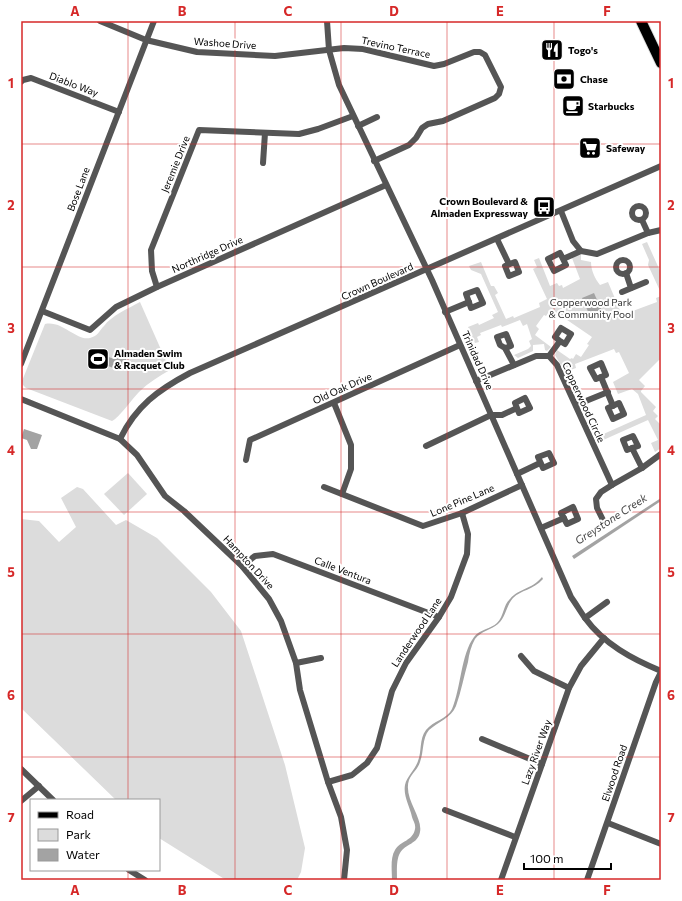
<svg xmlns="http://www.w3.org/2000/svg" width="682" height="901" font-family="Commissioner,sans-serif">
<rect width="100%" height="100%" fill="#fff"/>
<g fill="#dcdcdc">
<path d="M647,242L661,273V293L648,265L649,260L642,244Z"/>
<path d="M579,254L581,255V260L591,262C591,270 595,279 600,285L608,282L622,315L657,302L656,298L661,296V360H659L639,380L645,386L641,391V392L656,407L653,411L658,416L655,419L661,425V448L655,452L651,443L658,440L648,420L601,441L599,436L646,415L638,394L632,389L618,394L613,382L629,373L619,352L616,353L614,349L575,364L576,368L565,372L555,355L557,350L570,359L572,358L573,359L576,354L581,357L589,345L587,344L592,337L551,309L546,316L544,315L536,326L539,329L535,335L551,347L547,351L545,350L544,344L533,345V351L518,358L514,355L528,349L531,346L529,341L532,339L527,324L523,326L520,320L502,327L501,325L480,333L481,335L477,337L479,342L475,343L468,327L478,323L479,325L494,318L492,315L498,312L481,274L471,270L469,266L481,262L491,286H494L498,293L495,295L506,319L513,316L514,318L540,307L539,303L547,299L533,269L537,267L534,260L539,258L550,286L557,283L559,286L562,285L563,288L580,279L572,258Z"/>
<path d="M140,302L170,370C159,376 148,383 139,392C132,399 119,418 112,421L26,388L23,385L22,381L45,324C62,320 76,341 90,338C98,336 99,331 104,326C111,316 129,308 140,302Z"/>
<path d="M128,473L147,494L124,515L104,494Z"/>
<path d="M77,487L83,489L116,525L126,520L157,538L211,592L241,631L285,765L305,848L301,872L297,880H226L159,838V800H116L21,708V519L39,521L59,542L76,527L61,498Z"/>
</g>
<g fill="#a3a3a3">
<path d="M594,293L602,311L590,316L582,298Z"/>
<path d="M118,349L129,353L121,371L103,364L106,356L114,359Z"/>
<path d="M24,429L42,435L37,449H31L27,440L21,438Z"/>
<path d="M661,498V501L574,559L572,556Z"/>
<path d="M542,577L543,579C533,590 521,590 513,598C506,606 506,617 498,624C491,630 481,631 475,639C471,646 469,654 468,662C464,676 461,692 456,706C451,718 438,722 429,730C422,738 424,752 420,762C418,769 412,773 409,780C403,798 423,817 420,832C418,844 405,844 400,853C396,860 397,872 397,880H392C392,871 390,858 395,850C400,841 413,841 415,829C416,824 413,821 412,817C410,807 403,796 405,785C407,776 415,770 418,761C422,751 419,739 426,730C433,721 447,719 452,709C461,688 461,654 474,637C480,629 491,629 497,623C504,616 503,605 510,599C519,588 531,590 542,577Z"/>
</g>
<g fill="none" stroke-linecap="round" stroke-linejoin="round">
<g stroke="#dbdbdb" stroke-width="12">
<path id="primary" d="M641,21L661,63"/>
</g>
<g stroke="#555" stroke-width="6">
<path d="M100,21L146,40L197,52L275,56L344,48L363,49L434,66L444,64L474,52H480L485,55L501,87L499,94L495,98L443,121L428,124L422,128L416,138L409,145L374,161"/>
<path d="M327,21L329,50L339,85L432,280L571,597C576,604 580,611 585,618C604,644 632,659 661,671"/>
<path d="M21,82L23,80L31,78L119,112"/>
<path d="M358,126L377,117"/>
<path d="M263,163L265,133"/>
<circle cx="639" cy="213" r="7"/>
<path d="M561,211L573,241L581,251L597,254L648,233L661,230"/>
<path d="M642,220L648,233"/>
<path d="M497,239L509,264"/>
<path d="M563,259L560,253L548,259L554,271L566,265L563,259L581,251"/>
<circle cx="623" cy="267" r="7"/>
<path d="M515,262L519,272L509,276L505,266Z"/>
<path d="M626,273L631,288"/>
<path d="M157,287L152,271L151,250L199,130L299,134L318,129L353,116"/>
<path d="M477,290L483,303L471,308L466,294Z"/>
<path d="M622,292L646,282"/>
<path d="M42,311L90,330L116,307L157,287L386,185"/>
<path d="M445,312L469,302"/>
<path d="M505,348L511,346L506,334L497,337L500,345L505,348L514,365"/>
<path d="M549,356L560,341L565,344L571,334L561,328L555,337L560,341"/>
<path d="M601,363L606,375L596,379L590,368Z"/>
<path d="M21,364L154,21"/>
<path d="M601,377L613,406"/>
<path d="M476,381L536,356H549L557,365L612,485L642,468L661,454"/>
<path d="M21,399L120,439L137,455L165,496L184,511L242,566L269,599L281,621L296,663L300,690L328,782L341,817L347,850L344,880"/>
<path d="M334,403L351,445V469L342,494"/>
<path d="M619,403L624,414L613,419L608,408Z"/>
<path d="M576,405L608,392"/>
<path d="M633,436L638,446L627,450L623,440Z"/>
<path d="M120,439C136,406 158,390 190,373L661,166"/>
<path d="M426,446L491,415H502L517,408L515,403L525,398L530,408L519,413L517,408"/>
<path d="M632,448L642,468"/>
<path d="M549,453L554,463L543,468L538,457Z"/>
<path d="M246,460L250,440L460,345"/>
<path d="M517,474L540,463"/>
<path d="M324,487L423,526L462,513L522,485"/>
<path d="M573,507L578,519L567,524L561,513Z"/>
<path d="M604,522L597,508L596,499L601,492L612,485"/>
<path d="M541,528L564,518"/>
<path d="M242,566L255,556L273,554L439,617"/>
<path d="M585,618L607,602"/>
<path d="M521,656L534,671L569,688"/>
<path d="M296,663L321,658"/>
<path d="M482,739L542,764"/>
<path d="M21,769L53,800"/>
<path d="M328,782L352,775L367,763L377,748L392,691L406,663L439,617L451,597L467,554L468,534L462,513"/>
<path d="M21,801L39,786"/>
<path d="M445,810L515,837"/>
<path d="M608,823L661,844"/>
<path d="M129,870L145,880"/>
<path d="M501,880L569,688L581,666L604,638"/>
<path d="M587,880L656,682L661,672"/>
</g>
<use href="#primary" stroke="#000" stroke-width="10"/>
</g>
<path fill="none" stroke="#d62828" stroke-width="1" stroke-opacity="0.55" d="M128,21V800M235,21V880M341,21V880M447,21V880M554,21V880M21,144H661M21,267H661M21,389H661M21,512H661M21,634H661M21,757H661M128,870V880"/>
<defs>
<g id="restaurant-square" transform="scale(1.15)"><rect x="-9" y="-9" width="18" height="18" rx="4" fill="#000" stroke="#fff"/><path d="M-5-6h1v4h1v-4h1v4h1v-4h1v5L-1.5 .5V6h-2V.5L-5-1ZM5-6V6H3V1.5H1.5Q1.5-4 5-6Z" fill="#fff"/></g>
<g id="bank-square" transform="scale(1.15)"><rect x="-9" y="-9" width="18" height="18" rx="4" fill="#000" stroke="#fff"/><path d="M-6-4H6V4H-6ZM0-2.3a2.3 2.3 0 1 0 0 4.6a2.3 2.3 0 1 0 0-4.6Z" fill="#fff"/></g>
<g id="cafe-square" transform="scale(1.15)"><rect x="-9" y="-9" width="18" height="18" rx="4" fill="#000" stroke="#fff"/><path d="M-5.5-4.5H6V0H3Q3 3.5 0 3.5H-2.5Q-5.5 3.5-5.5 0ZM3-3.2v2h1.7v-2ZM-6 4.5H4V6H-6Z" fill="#fff"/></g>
<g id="supermarket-square" transform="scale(1.15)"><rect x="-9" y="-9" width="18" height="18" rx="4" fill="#000" stroke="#fff"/><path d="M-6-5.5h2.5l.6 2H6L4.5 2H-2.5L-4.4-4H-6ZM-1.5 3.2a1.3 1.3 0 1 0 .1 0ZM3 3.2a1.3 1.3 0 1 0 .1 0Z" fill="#fff"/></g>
<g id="bus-square" transform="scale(1.15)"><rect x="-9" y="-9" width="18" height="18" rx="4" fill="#000" stroke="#fff"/><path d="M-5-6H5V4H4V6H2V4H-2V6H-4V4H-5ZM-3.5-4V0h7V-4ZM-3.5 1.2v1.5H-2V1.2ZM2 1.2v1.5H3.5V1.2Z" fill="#fff"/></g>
<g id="stadium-square" transform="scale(1.15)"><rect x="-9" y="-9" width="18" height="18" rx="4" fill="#000" stroke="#fff"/><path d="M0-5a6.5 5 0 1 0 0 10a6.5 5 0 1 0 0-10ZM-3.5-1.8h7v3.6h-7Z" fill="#fff"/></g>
</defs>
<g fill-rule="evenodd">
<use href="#restaurant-square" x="552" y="50"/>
<use href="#bank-square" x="564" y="79"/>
<use href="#cafe-square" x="573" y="106"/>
<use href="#supermarket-square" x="590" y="148"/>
<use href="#bus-square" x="544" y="207"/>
<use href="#stadium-square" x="98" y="359"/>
</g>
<g text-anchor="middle" stroke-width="4" stroke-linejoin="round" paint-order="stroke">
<g font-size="10" fill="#000" stroke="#fff">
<text transform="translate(225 43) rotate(4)" y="4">Washoe Drive</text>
<text transform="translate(396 47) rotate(12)" y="4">Trevino Terrace</text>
<text transform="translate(74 84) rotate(21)" y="4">Diablo Way</text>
<text transform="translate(175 164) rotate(-68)" y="4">Jeremie Drive</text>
<text transform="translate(78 189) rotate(-69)" y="4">Bose Lane</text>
<text transform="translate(207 254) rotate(-24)" y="4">Northridge Drive</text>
<text transform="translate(377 281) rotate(-24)" y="4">Crown Boulevard</text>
<text transform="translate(478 360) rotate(66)" y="4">Trinidad Drive</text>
<text transform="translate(342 388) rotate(-24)" y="4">Old Oak Drive</text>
<text transform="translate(584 402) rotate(65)" y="4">Copperwood Circle</text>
<text transform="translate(462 500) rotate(-23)" y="4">Lone Pine Lane</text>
<text transform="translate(249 562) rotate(47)" y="4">Hampton Drive</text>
<text transform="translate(343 570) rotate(21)" y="4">Calle Ventura</text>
<text transform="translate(416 632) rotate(-56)" y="4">Landerwood Lane</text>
<text transform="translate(536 752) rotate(-70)" y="4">Lazy River Way</text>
<text transform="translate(614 773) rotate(-71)" y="4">Elwood Road</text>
</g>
<g font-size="10" font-weight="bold" fill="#000" stroke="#fff" text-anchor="start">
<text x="568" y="54">Togo's</text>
<text x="580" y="83">Chase</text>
<text x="588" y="110">Starbucks</text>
<text x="606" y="152">Safeway</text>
<text x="528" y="205" text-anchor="end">Crown Boulevard &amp;<tspan x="528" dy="12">Almaden Expressway</tspan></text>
<text x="114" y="357">Almaden Swim<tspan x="114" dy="12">&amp; Racquet Club</tspan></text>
</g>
<g font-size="10" fill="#333" stroke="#fff">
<text x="591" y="306">Copperwood Park<tspan x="591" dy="12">&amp; Community Pool</tspan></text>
</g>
<g font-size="11" font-style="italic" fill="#444" stroke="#fff">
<text transform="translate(611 519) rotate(-33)" y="4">Greystone Creek</text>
</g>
</g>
<rect width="682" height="901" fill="none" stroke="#ffffff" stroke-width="44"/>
<rect x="30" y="799" width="130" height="72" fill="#ffffff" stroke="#999999"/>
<rect x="38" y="812" width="20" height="6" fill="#000000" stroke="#999999"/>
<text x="66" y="819" font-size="12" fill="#000000">Road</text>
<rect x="38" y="829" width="20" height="12" fill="#dcdcdc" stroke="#999999"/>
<text x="66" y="839" font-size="12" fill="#000000">Park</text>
<rect x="38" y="849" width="20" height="12" fill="#a3a3a3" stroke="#999999"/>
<text x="66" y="859" font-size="12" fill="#000000">Water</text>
<path d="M524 863v6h87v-6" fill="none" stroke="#000000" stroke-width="2"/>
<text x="530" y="863" font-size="12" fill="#000000" stroke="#ffffff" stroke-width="3" paint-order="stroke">100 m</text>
<rect x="22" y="22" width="638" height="857" fill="none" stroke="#d62828" stroke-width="1.5"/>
<g font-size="13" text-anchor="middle" font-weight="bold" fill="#d62828">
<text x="75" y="16">A</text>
<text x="182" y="16">B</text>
<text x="288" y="16">C</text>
<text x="394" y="16">D</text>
<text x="500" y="16">E</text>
<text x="607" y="16">F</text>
<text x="11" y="88">1</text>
<text x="671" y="88">1</text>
<text x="11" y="210">2</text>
<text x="671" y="210">2</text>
<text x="11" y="333">3</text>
<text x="671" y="333">3</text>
<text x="11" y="455">4</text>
<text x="671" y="455">4</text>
<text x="11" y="577">5</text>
<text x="671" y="577">5</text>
<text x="11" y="700">6</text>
<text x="671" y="700">6</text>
<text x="11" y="822">7</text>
<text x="671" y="822">7</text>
<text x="75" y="895">A</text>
<text x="182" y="895">B</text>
<text x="288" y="895">C</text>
<text x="394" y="895">D</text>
<text x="500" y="895">E</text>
<text x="607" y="895">F</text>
</g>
</svg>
